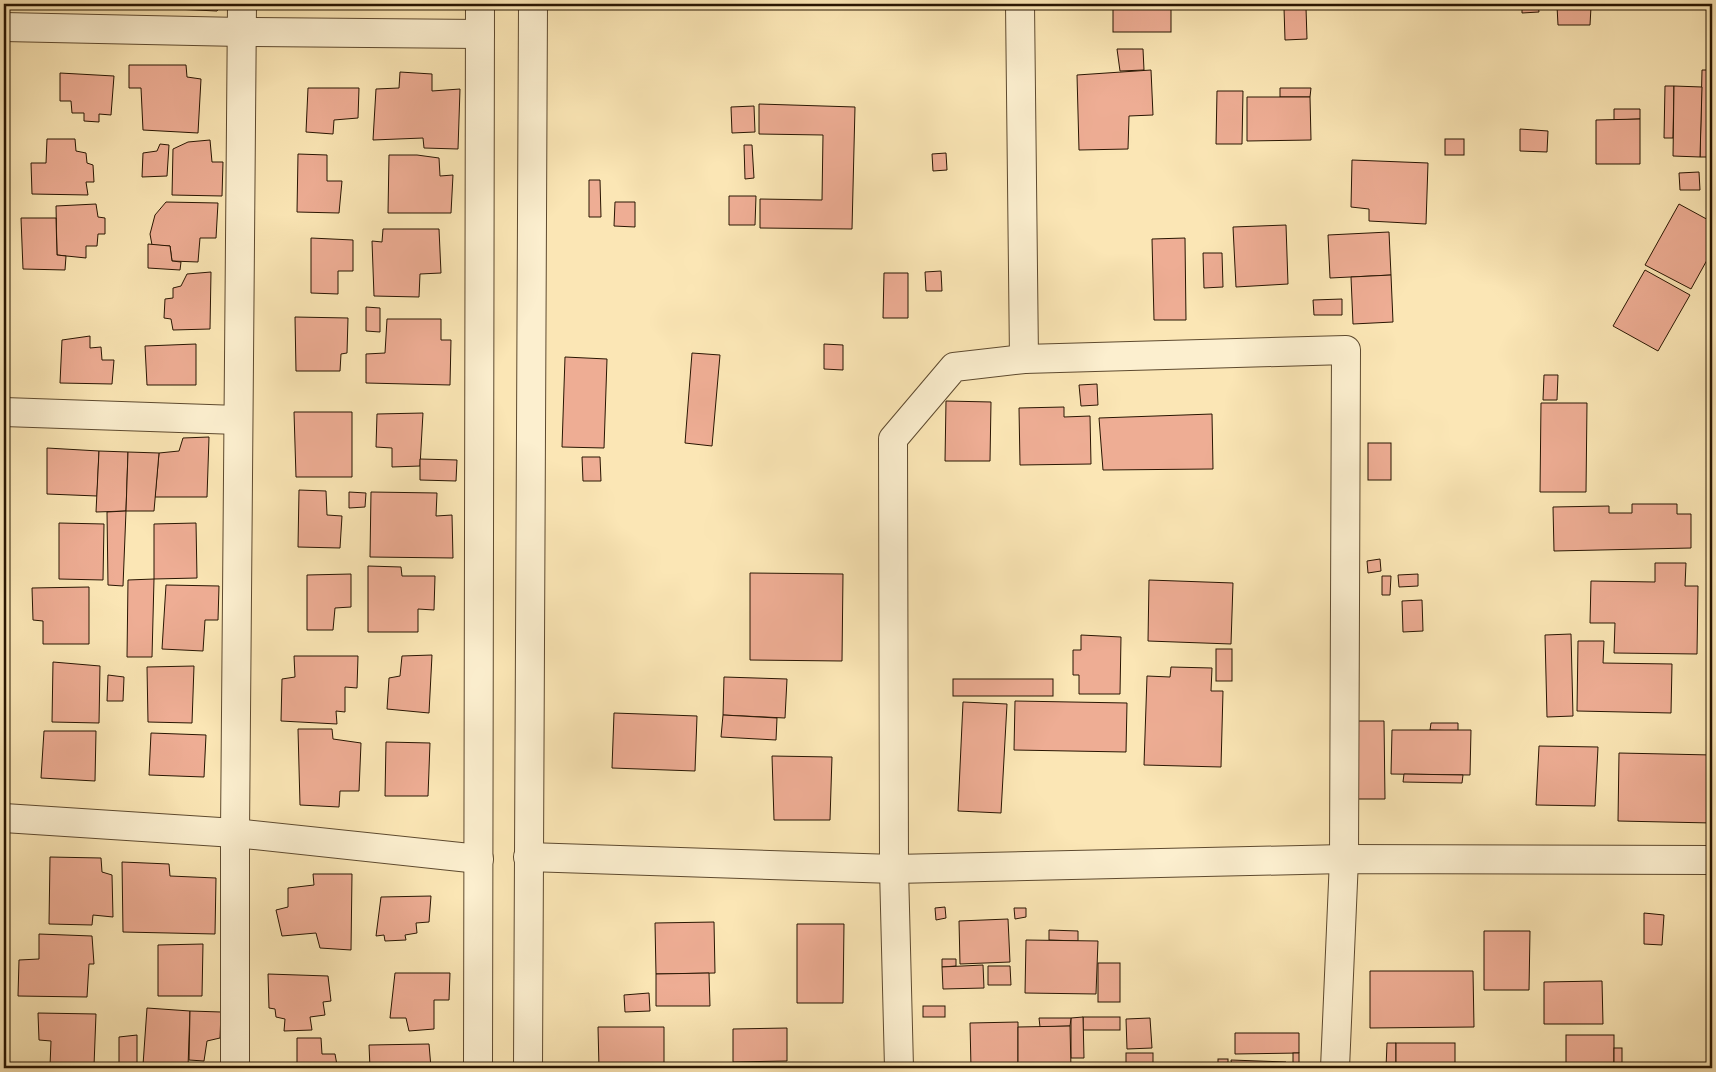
<svg xmlns="http://www.w3.org/2000/svg" width="1716" height="1072" font-family="Vollkorn,serif">
<rect width="100%" height="100%" fill="#fbe6b5"/>
<filter id="stains"><feTurbulence type="fractalNoise" baseFrequency=".004" numOctaves="4"/><feColorMatrix values="0 0 0 0 .2 0 0 0 0 .09 0 0 0 0 .02 0 0 0 .5 -.17"/></filter>
<radialGradient id="worn" r=".72"><stop offset=".6" stop-color="#630" stop-opacity="0"/><stop offset="1" stop-color="#630" stop-opacity=".3"/></radialGradient>
<g fill="#eead94" stroke="#291602">
<path d="M153,4H222L217,11L153,8Z"/>
<rect x="1113" y="4" width="58" height="28"/>
<path d="M1522,4H1538L1539,12L1522,13Z"/>
<path d="M1557,6L1591,7L1590,25H1558Z"/>
<path d="M1284,8H1306L1307,39L1285,40Z"/>
<path d="M1117,49H1143L1144,70L1120,71Z"/>
<path d="M129,65H186L187,77L201,79L198,133L143,130L141,88H129Z"/>
<path d="M1151,70L1153,115L1129,116L1128,149L1079,150L1077,75Z"/>
<path d="M1702,70H1712V157H1700Z"/>
<path d="M400,72L432,74V91L460,89L458,149L424,148L423,138L373,140L376,89L399,88Z"/>
<path d="M60,73L114,76L111,115L99,114V122L84,121V113H72L71,101H60Z"/>
<path d="M1665,86H1674L1673,138H1664Z"/>
<path d="M1674,86L1702,87L1700,157L1673,156Z"/>
<path d="M308,88H359L358,118L334,120L333,134L306,132Z"/>
<path d="M1280,88H1311L1310,97H1280Z"/>
<path d="M1217,91H1243L1242,144H1216Z"/>
<path d="M1247,97H1310L1311,140L1247,141Z"/>
<path d="M759,104L855,107L852,229L760,228V199L822,200L823,135L759,134Z"/>
<path d="M754,106L755,132L732,133L731,107Z"/>
<path d="M1614,109H1640V119L1614,120Z"/>
<path d="M1640,119V164H1596V120Z"/>
<path d="M1520,129L1548,131L1547,152L1520,151Z"/>
<path d="M47,139H75L76,151L86,153L87,163L93,165L94,182H86L88,195L32,194L31,163H46Z"/>
<rect x="1445" y="139" width="19" height="16"/>
<path d="M210,140L212,162H223L222,196L172,195L173,149L188,142Z"/>
<path d="M160,144L169,145L167,176L142,177L143,153L157,151Z"/>
<path d="M744,145H752L754,178L745,179Z"/>
<path d="M946,153L947,170L933,171L932,154Z"/>
<path d="M298,154L327,155V181H342L339,213L297,212Z"/>
<path d="M389,155H417L439,158L440,176L453,175L451,213H388Z"/>
<path d="M1352,160L1428,163L1426,224L1369,221V209L1351,207Z"/>
<path d="M1699,172L1700,190H1680L1679,173Z"/>
<path d="M589,180H600L601,217H589Z"/>
<path d="M729,196H756L755,225H729Z"/>
<path d="M166,202L218,203L216,238H200L198,262L172,261L170,246L152,245L150,234L155,215Z"/>
<path d="M615,202H635V227L614,226Z"/>
<path d="M96,204L98,217L105,218V234H98L97,246H86V258L57,255L56,206Z"/>
<path d="M1679,204L1712,222V251L1691,289L1645,265Z"/>
<path d="M21,218H56L57,255L66,256L65,270L23,269Z"/>
<path d="M1286,225L1288,284L1236,287L1233,227Z"/>
<path d="M383,229H439L441,273L420,274L419,297L374,296L372,241L382,242Z"/>
<path d="M1389,232L1391,275L1330,278L1328,235Z"/>
<path d="M311,238L353,240V271H338V294L311,293Z"/>
<path d="M1185,238L1186,320H1154L1152,239Z"/>
<path d="M148,244L170,246L172,261L181,262L180,270L148,268Z"/>
<path d="M1203,253H1222L1223,287L1204,288Z"/>
<path d="M1645,270L1690,295L1658,351L1613,326Z"/>
<path d="M941,271L942,291H926L925,272Z"/>
<path d="M211,272L210,329L173,330L171,319L164,318L165,299L173,298V288L181,286L187,274Z"/>
<path d="M884,273H908V318H883Z"/>
<path d="M1391,275L1393,322L1353,324L1351,277Z"/>
<path d="M1342,299V315H1314L1313,300Z"/>
<path d="M366,307L380,308V332L366,331Z"/>
<path d="M295,317L348,318L347,353L341,354L340,371H296Z"/>
<path d="M387,319H441V340H451L450,385L366,383V354L385,353Z"/>
<path d="M90,336V348L101,347L102,360H114L112,384L60,383L62,340Z"/>
<path d="M196,344V385H147L145,346Z"/>
<path d="M824,344L843,345V370L824,369Z"/>
<path d="M692,353L720,355L712,446L685,443Z"/>
<path d="M565,357L607,359L604,448L562,447Z"/>
<path d="M1544,375H1558L1557,400H1543Z"/>
<path d="M1097,384L1098,405L1081,406L1079,385Z"/>
<path d="M946,401L991,402L990,461H945Z"/>
<path d="M1541,403H1587L1586,492H1540Z"/>
<path d="M1064,407V417L1090,416L1091,464L1020,465L1019,408Z"/>
<path d="M294,412H352V477H296Z"/>
<path d="M423,413L420,466L392,467V448L376,447L377,414Z"/>
<path d="M1212,414L1213,469L1103,470L1099,418Z"/>
<path d="M209,437L207,497H155L159,453L179,451L183,438Z"/>
<rect x="1368" y="443" width="23" height="37"/>
<path d="M47,448L99,451L97,496L47,494Z"/>
<path d="M99,451L128,452L126,511L96,512Z"/>
<path d="M128,452L159,453L154,511H126Z"/>
<path d="M582,457H600L601,481H583Z"/>
<path d="M420,459L457,460L456,481L420,480Z"/>
<path d="M299,490L326,491L327,515L342,516L340,548L298,547Z"/>
<path d="M349,492L366,493L365,507L349,508Z"/>
<path d="M371,492L437,493L436,516L452,515L453,558L370,557Z"/>
<path d="M1632,504H1677V514H1691V548L1554,551L1553,507L1609,506V513H1632Z"/>
<path d="M126,511L123,586L108,585L107,512Z"/>
<path d="M59,523L104,524L103,580L59,579Z"/>
<path d="M196,523L197,578L154,579V524Z"/>
<path d="M1380,559L1381,571L1368,573L1367,561Z"/>
<path d="M1655,563H1686L1685,586H1698L1697,654L1614,653L1615,623H1590L1591,581L1655,582Z"/>
<path d="M368,566L401,567L402,576H435L434,610L418,609V632H368Z"/>
<path d="M750,573L843,574L842,661L750,660Z"/>
<path d="M351,574V607L335,608L333,630H307V575Z"/>
<path d="M1418,574V586L1399,587L1398,575Z"/>
<path d="M1382,576H1391L1390,595H1382Z"/>
<path d="M154,579L152,657H127L128,580Z"/>
<path d="M1149,580L1233,583L1231,644L1148,641Z"/>
<path d="M166,585L219,586L218,620H205L203,651L162,649Z"/>
<path d="M89,587V644H43V621L33,620L32,588Z"/>
<path d="M1422,600L1423,631L1403,632L1402,601Z"/>
<path d="M1571,634L1573,716L1547,717L1545,635Z"/>
<path d="M1081,635L1121,637L1120,694H1079V675H1073V650H1081Z"/>
<path d="M1578,641H1604L1603,663L1672,664L1671,713L1577,711Z"/>
<rect x="1216" y="649" width="16" height="32"/>
<path d="M432,655L429,713L387,709L389,678L400,676L402,656Z"/>
<path d="M294,656H358L357,688L345,687V712L336,711L337,724L281,721L282,679L295,677Z"/>
<path d="M53,662L100,666L99,723L52,722Z"/>
<path d="M194,666L192,723L148,722L147,667Z"/>
<path d="M1171,667L1212,668L1211,691H1223L1221,767L1144,765L1147,676L1170,677Z"/>
<path d="M108,675L124,677L123,701H107Z"/>
<path d="M724,677L787,679L785,718L723,715Z"/>
<rect x="953" y="679" width="100" height="17"/>
<path d="M1015,701L1127,703L1126,752L1014,750Z"/>
<path d="M963,702L1007,704L1001,813L958,811Z"/>
<path d="M614,713L697,716L695,771L612,768Z"/>
<path d="M723,715L777,718L776,740L721,737Z"/>
<path d="M1358,721H1384L1385,799H1358Z"/>
<path d="M1431,723H1458V731L1430,730Z"/>
<path d="M298,729H332L333,739L361,743L359,791H340L339,807L300,805Z"/>
<path d="M1392,730H1471L1470,775L1391,774Z"/>
<path d="M44,731H96L95,781L41,778Z"/>
<path d="M151,733L206,735L204,777L149,775Z"/>
<path d="M386,742L430,743L428,796H385Z"/>
<path d="M1539,746L1598,747L1595,806L1536,805Z"/>
<path d="M1619,753L1712,755V823L1618,821Z"/>
<path d="M772,756L832,757L830,820H774Z"/>
<path d="M1404,774L1463,775L1462,783L1403,782Z"/>
<path d="M50,857L101,858L102,872L112,875L113,917L93,915L92,925L49,924Z"/>
<path d="M122,862L169,864L170,876L216,878L215,934L123,932Z"/>
<path d="M313,874H352L351,950L320,948L316,933L282,936L276,910L288,907V888L314,885Z"/>
<path d="M431,896L429,922L416,923L417,933L405,935L406,940L385,941L384,935L376,936L381,897Z"/>
<path d="M945,907L946,918L936,920L935,908Z"/>
<path d="M1014,908H1026V917L1015,919Z"/>
<path d="M1644,913L1664,915L1662,945L1644,944Z"/>
<path d="M1008,919L1010,962L960,964L959,921Z"/>
<path d="M714,922L715,973L656,974L655,923Z"/>
<path d="M797,924H844L843,1003H797Z"/>
<path d="M1049,930L1078,931V941L1049,940Z"/>
<path d="M1484,931H1530L1529,990H1484Z"/>
<path d="M39,934L92,936L94,964H89L87,997L18,996L19,960L39,959Z"/>
<path d="M1026,940L1098,941L1096,994L1025,993Z"/>
<path d="M203,944L202,996H158V945Z"/>
<path d="M942,959H956V966L942,967Z"/>
<rect x="1098" y="963" width="22" height="39"/>
<path d="M983,965L984,988L943,989L942,967Z"/>
<path d="M988,966H1010L1011,985H988Z"/>
<path d="M1370,971H1473L1474,1027L1370,1028Z"/>
<path d="M395,973H450L449,1000H434V1029L409,1031L406,1018H390Z"/>
<path d="M709,973L710,1006H656V974Z"/>
<path d="M268,974L328,976L331,1001L323,1002L325,1015L310,1017L312,1030L284,1031L285,1019L276,1017L275,1009L269,1008Z"/>
<path d="M1602,981L1603,1024H1544V982Z"/>
<path d="M649,993L650,1011L625,1012L624,995Z"/>
<rect x="923" y="1006" width="22" height="11"/>
<path d="M147,1008L190,1011L188,1067L143,1065Z"/>
<path d="M190,1011L221,1012L220,1038L207,1041L204,1061L189,1060Z"/>
<path d="M38,1013L96,1014L94,1066H50L51,1041L39,1040Z"/>
<rect x="1083" y="1017" width="37" height="13"/>
<path d="M1083,1017L1084,1058H1071V1018Z"/>
<path d="M1039,1018H1071L1070,1026L1040,1027Z"/>
<path d="M1150,1018L1152,1048L1127,1049L1126,1019Z"/>
<path d="M1018,1022V1068H971L970,1023Z"/>
<path d="M1070,1026L1071,1068H1018V1027Z"/>
<path d="M598,1027H664V1068H599Z"/>
<path d="M787,1028V1061L733,1062V1029Z"/>
<path d="M1235,1033H1299V1053L1235,1054Z"/>
<path d="M137,1035V1068H119V1037Z"/>
<rect x="1566" y="1035" width="48" height="33"/>
<path d="M297,1038H321L322,1054H335L337,1065H342V1068H284V1064L297,1065Z"/>
<path d="M1387,1043H1396V1068H1386Z"/>
<rect x="1396" y="1043" width="59" height="25"/>
<path d="M429,1044L431,1068H370L369,1045Z"/>
<rect x="1614" y="1048" width="8" height="20"/>
<rect x="1126" y="1053" width="27" height="15"/>
<rect x="1293" y="1053" width="6" height="15"/>
<rect x="1218" y="1059" width="10" height="9"/>
<path d="M1231,1060L1286,1062V1068H1232Z"/>
</g>
<g fill="none" stroke-linecap="round" stroke-linejoin="round">
<g stroke="#5e4a2f" stroke-width="30">
<g id="minor">
<path d="M1020,4L1024,359"/>
<path d="M4,27L241,32L480,34"/>
<path d="M4,412L238,420"/>
<path d="M4,818L235,833L479,859"/>
<path d="M528,857L894,869L1344,859L1712,860"/>
<path d="M235,1068V833L242,4"/>
<path d="M478,1068L480,4"/>
<path d="M528,1068L533,4"/>
<path d="M899,1068L894,869L893,439L954,367L1024,359L1346,350L1344,859L1335,1068"/>
</g>
</g>
<use href="#minor" stroke="#fcefcf" stroke-width="28"/>
</g>
<rect width="1716" height="1072" fill="none" stroke="#fbe6b5" stroke-width="20"/>
<rect x="5" y="5" width="1706" height="1062" fill="none" stroke="#291602" stroke-width="2.5"/>
<rect x="10" y="10" width="1696" height="1052" fill="none" stroke="#291602"/>
<rect width="100%" height="100%" filter="url(#stains)"/>
<rect width="100%" height="100%" fill="url(#worn)"/>
</svg>
